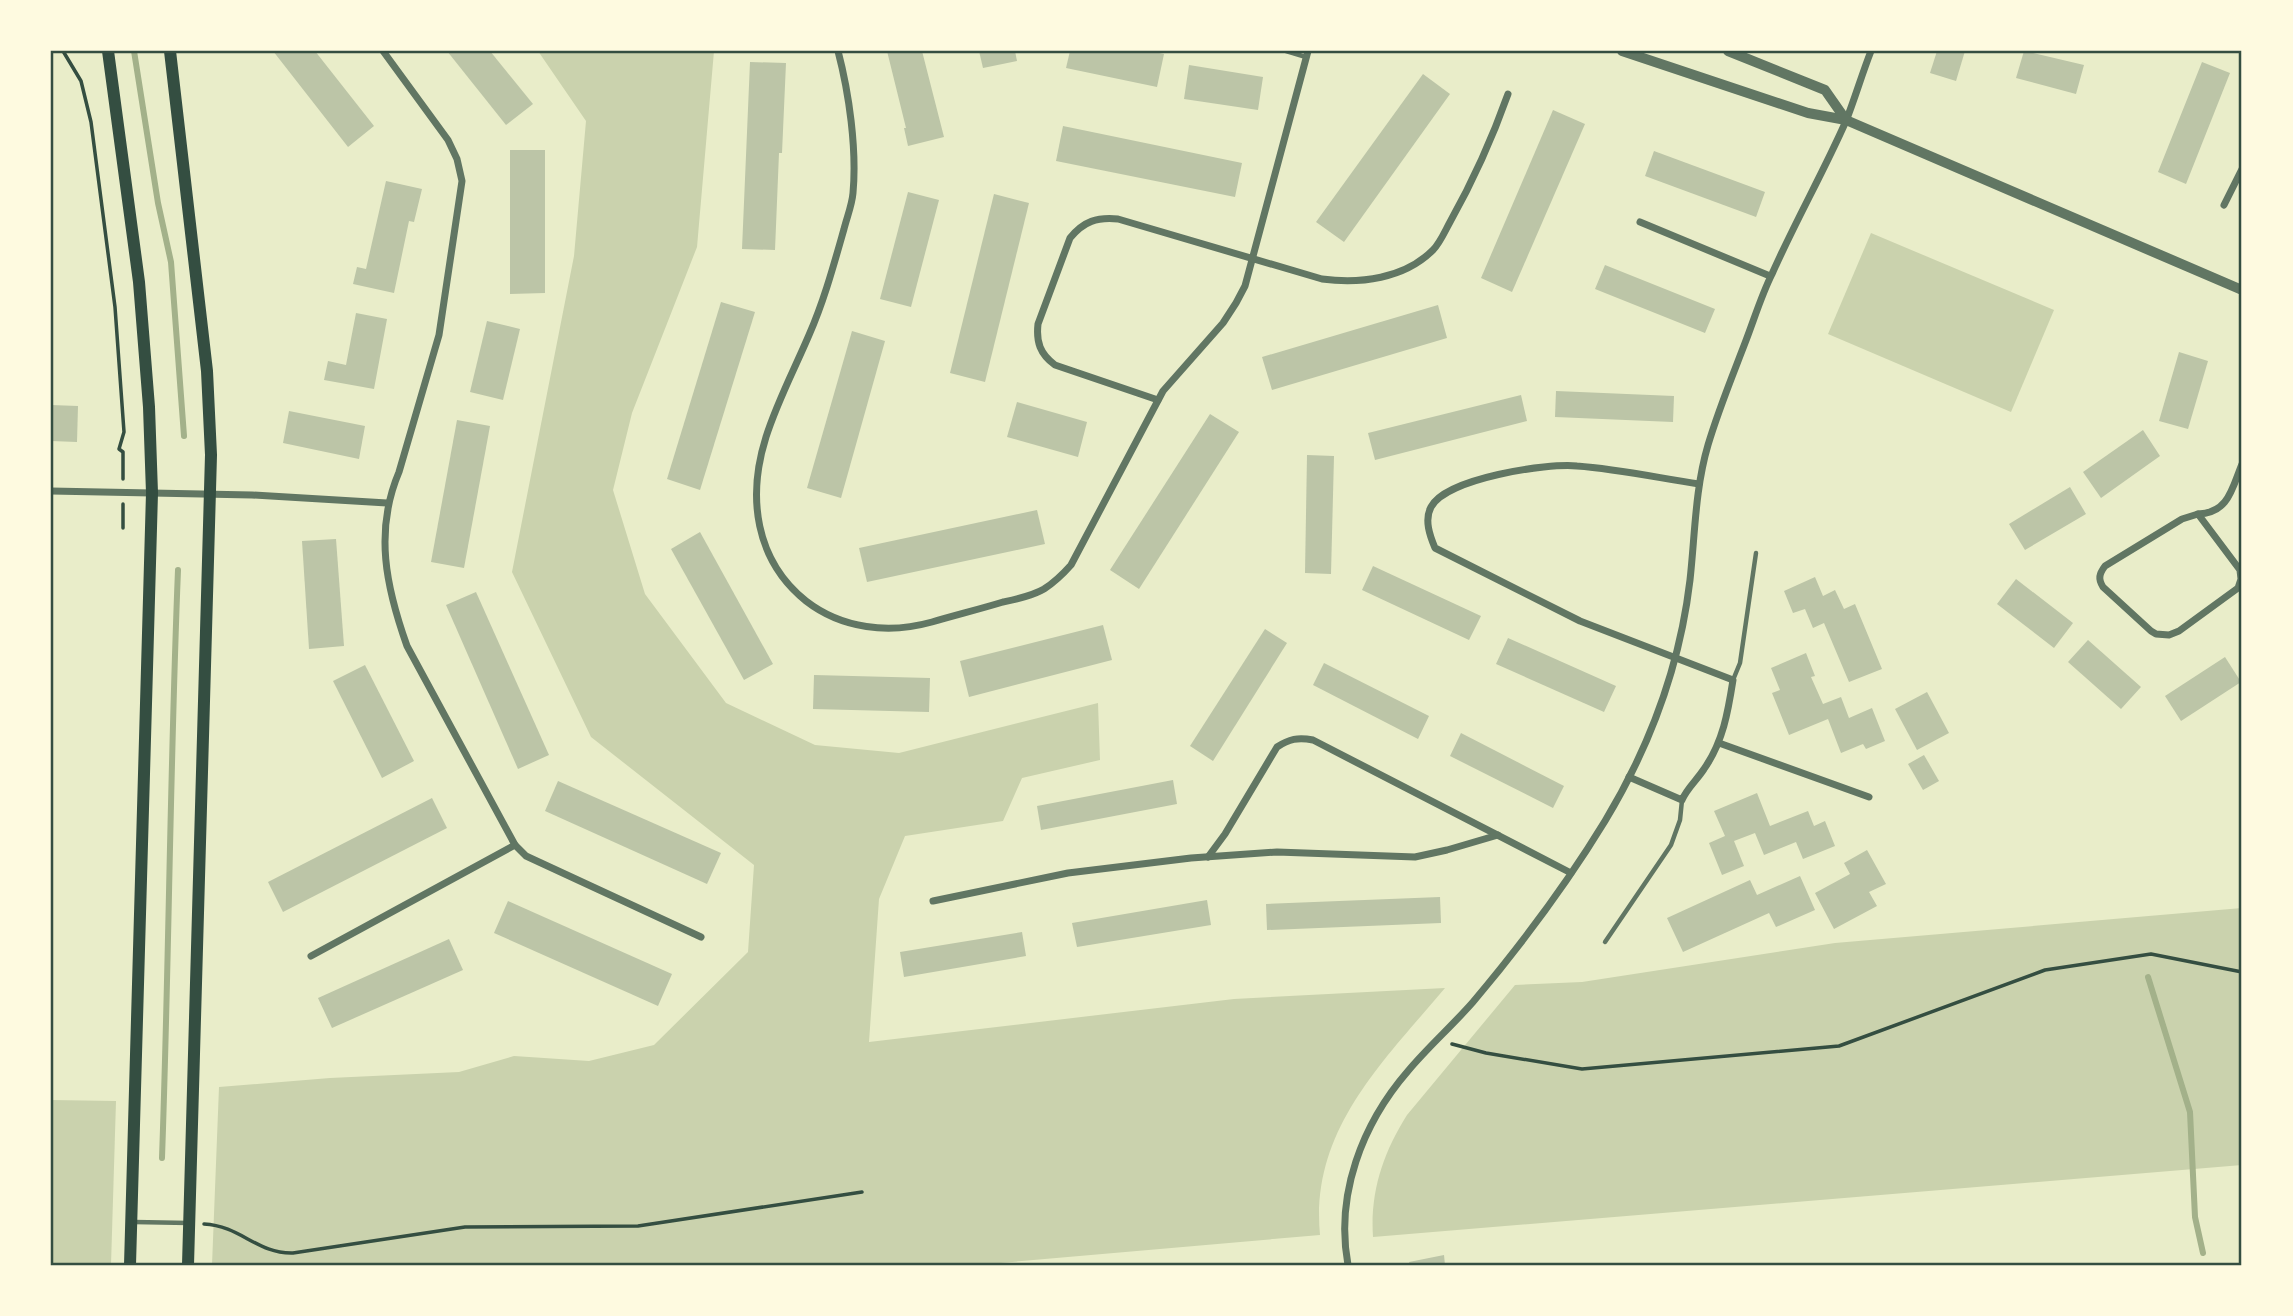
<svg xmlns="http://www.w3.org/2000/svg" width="2293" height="1316" font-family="'DM Sans',sans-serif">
<rect width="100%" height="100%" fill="#e9edc9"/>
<g fill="#cad2ad">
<path d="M538,51H714L697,247L632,413L613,490L645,594L726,703L815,745L899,753L1098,703L1100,760L1022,778L1003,821L905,836L879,899L869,1042L1234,999L1445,988C1383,1062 1310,1130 1320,1235L977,1265H212L219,1087L330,1078L459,1072L514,1056L589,1061L654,1045L748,952L754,865L591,737L512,572L574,256L586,121Z"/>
<path d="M1871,233L2054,310L2011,412L1828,334Z"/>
<path d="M2242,908V1165L1373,1237C1370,1192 1383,1153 1407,1115L1515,985L1582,982L1835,943Z"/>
<path d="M51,1100L116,1101L111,1265H51Z"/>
</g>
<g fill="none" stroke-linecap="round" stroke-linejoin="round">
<g stroke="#a3b18a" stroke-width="6">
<path d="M134,51L158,203L171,262L184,436"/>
<path d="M2148,977L2190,1112L2195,1217L2203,1253"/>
<path d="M162,1158C169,962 170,766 178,570"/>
</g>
</g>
<g fill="#bcc5a7">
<path d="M273,51H315L374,126L348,147Z"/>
<path d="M447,51H490L533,104L506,125Z"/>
<path d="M887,51H922L944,137L908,146L904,128H906Z"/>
<path d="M979,51H1015L1017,61L983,68Z"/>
<path d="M1070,51H1150L1164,54L1157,87L1066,68Z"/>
<path d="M1937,51H1965L1956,81L1930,73Z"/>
<path d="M2024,51L2084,65L2076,94L2016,78Z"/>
<path d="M750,62L786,63L782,153H779L775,250L742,249Z"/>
<path d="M2202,62L2230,73L2186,184L2158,172Z"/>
<path d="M1189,65L1263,77L1258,110L1184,99Z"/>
<path d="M1423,74L1450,94L1344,242L1316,222Z"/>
<path d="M1553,110L1585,124L1512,292L1481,278Z"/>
<path d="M1063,126L1242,163L1235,197L1056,161Z"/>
<path d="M510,150H545V293L510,294Z"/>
<path d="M1654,151L1765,192L1756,217L1645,176Z"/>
<path d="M386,181L422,189L414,222L409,221L394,293L353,284L357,267L366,269Z"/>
<path d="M908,192L939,200L911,307L880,299Z"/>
<path d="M994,194L1029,203L985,382L950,373Z"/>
<path d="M1605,265L1715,309L1705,333L1595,289Z"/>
<path d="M721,302L755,312L700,490L667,479Z"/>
<path d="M1438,305L1447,338L1272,390L1262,357Z"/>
<path d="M356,313L387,319L374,389L324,380L328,361L346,365Z"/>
<path d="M487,321L520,329L503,400L470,392Z"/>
<path d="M852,331L885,341L841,498L807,488Z"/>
<path d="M2179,352L2208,361L2188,429L2159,421Z"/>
<path d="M1556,391L1674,396L1673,422L1555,417Z"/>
<path d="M1521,395L1527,421L1375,460L1368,433Z"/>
<path d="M1017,402L1087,422L1078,457L1007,437Z"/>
<path d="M51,405L78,406L77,442L51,441Z"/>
<path d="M289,411L365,426L359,459L283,443Z"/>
<path d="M1210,414L1239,432L1139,589L1110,570Z"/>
<path d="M457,420L490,426L464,568L431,562Z"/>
<path d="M2143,430L2160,456L2101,498L2083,472Z"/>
<path d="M1307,455L1334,456L1331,574L1305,573Z"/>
<path d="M2070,487L2086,514L2025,550L2009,524Z"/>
<path d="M1037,510L1045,544L867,582L859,548Z"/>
<path d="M700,532L773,664L744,680L671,549Z"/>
<path d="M336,539L344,646L309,649L302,541Z"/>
<path d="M1373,566L1481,616L1469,640L1362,590Z"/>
<path d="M1815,577L1823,596L1835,590L1844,609L1855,604L1882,669L1849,682L1824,623L1813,628L1805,609L1793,613L1784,591Z"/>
<path d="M2016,579L2073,623L2054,648L1997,604Z"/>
<path d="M476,592L549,755L518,769L446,605Z"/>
<path d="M1103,625L1112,660L969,697L960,661Z"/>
<path d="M1265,629L1287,643L1213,761L1190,746Z"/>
<path d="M1508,638L1616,686L1604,712L1496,664Z"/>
<path d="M2088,640L2141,687L2121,709L2068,662Z"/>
<path d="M1806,653L1815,676L1811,677L1823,704L1841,697L1849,718L1872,708L1885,741L1866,749L1863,744L1841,753L1828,719L1789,735L1772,693L1780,690L1771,668Z"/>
<path d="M2225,657L2241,682L2181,721L2165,696Z"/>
<path d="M1324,663L1429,716L1418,739L1313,685Z"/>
<path d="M365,665L414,761L382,778L333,681Z"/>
<path d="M814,675L930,678L929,712L813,709Z"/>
<path d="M1927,692L1949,733L1917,750L1895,709Z"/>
<path d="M1461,733L1564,786L1553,808L1450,756Z"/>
<path d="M1924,755L1939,781L1923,790L1908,764Z"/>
<path d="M1173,780L1177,804L1041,830L1037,806Z"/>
<path d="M558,781L721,853L707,884L545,811Z"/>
<path d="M1757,793L1770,826L1808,811L1814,826L1825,821L1835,846L1803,859L1796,842L1764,855L1755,833L1734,841L1744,866L1722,875L1709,843L1725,836L1714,811Z"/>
<path d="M432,798L447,828L283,912L268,882Z"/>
<path d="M1867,850L1886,884L1869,892L1877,906L1834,929L1815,893L1850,874L1844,863Z"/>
<path d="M1800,876L1815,910L1776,927L1769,913L1683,952L1667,918L1750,880L1757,895Z"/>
<path d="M1440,897L1441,923L1267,930L1266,904Z"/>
<path d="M1207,900L1211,925L1077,947L1072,923Z"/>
<path d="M508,901L672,974L658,1006L494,933Z"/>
<path d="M1022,932L1026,956L904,977L900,952Z"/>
<path d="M449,939L463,970L332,1028L318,998Z"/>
<path d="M1444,1255L1445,1265H1410L1409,1262Z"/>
</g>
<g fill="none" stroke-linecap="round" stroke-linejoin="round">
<g stroke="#344e41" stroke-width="3.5">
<path d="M63,51L81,81L91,122L115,307L124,432L119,449L123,452V479"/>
<path d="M123,504V528"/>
<path d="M1452,1044L1486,1053L1582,1069L1839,1046L2045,970L2151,954L2242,972"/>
<path d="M204,1224C241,1226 257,1254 293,1253L465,1227L638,1226L862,1192"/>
</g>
<g stroke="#617663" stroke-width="4.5">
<path d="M1286,51L1306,57"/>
<path d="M1733,680L1740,663L1756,553"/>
<path d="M1605,942L1671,845L1680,820L1682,800"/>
<path d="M134,1222L189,1223"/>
</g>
<g stroke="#617663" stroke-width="7">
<path d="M383,51L448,140L457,159L462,181L439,335L399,472C374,531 386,587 407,646L515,845L526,856L701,937"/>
<path d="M838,51C849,93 857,149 853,193C852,205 847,217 844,229C834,264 824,301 809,335C795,368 777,402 766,437C747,497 755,560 806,601C842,629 889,634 932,622C956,615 980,609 1003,602C1017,599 1032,596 1044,589C1055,582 1063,574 1071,565L1163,391L1223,323L1236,303L1245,286L1308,51"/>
<path d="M2224,205L2242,169"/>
<path d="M1640,222L1770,276"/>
<path d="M1158,400L1055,365C1040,354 1036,342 1038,324L1070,238C1084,221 1097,217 1118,219L1322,279C1360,284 1404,279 1433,250C1440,243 1445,231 1450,222C1473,181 1492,139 1508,94"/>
<path d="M51,491L252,495L387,503"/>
<path d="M2198,514L2240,570L2241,579L2238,588L2179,631L2169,635L2156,634L2151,631L2103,587C2098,579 2099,574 2105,566L2182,519Z"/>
<path d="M2198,514C2229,513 2232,488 2242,464"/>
<path d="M1719,743L1869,797"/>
<path d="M1629,777L1682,800C1687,788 1697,780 1704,769C1723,742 1728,712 1733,680L1580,621L1435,548C1430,536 1424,520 1431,507C1446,478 1547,463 1577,466C1618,469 1659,478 1699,484"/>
<path d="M1208,857L1225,834L1277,747C1289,739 1298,737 1313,740L1571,873"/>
<path d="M933,901L1068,873L1191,858L1277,852L1415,857L1447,850L1498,835"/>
<path d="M311,956L515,845"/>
<path d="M1348,1265C1335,1195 1362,1124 1408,1071C1428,1047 1452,1026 1473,1002C1521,945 1566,885 1605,821C1649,748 1680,665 1690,580C1695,535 1695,489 1708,445C1718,411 1732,377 1745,343C1754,320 1761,296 1772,274C1795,222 1823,173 1846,121C1855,98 1862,74 1871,51"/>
</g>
<g stroke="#617663" stroke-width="10">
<path d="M1622,51L1808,113L1846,120L2242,290"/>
<path d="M1728,51L1825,90L1846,120"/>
</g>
<g stroke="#344e41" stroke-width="12">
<path d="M108,51L139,282L149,407L152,493L130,1265"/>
<path d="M170,51L207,371L211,455L188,1265"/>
</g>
</g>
<rect width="2293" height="1316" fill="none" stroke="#fefae0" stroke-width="105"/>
<rect x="52" y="52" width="2188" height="1212" fill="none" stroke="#344e41" stroke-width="2.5"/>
</svg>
